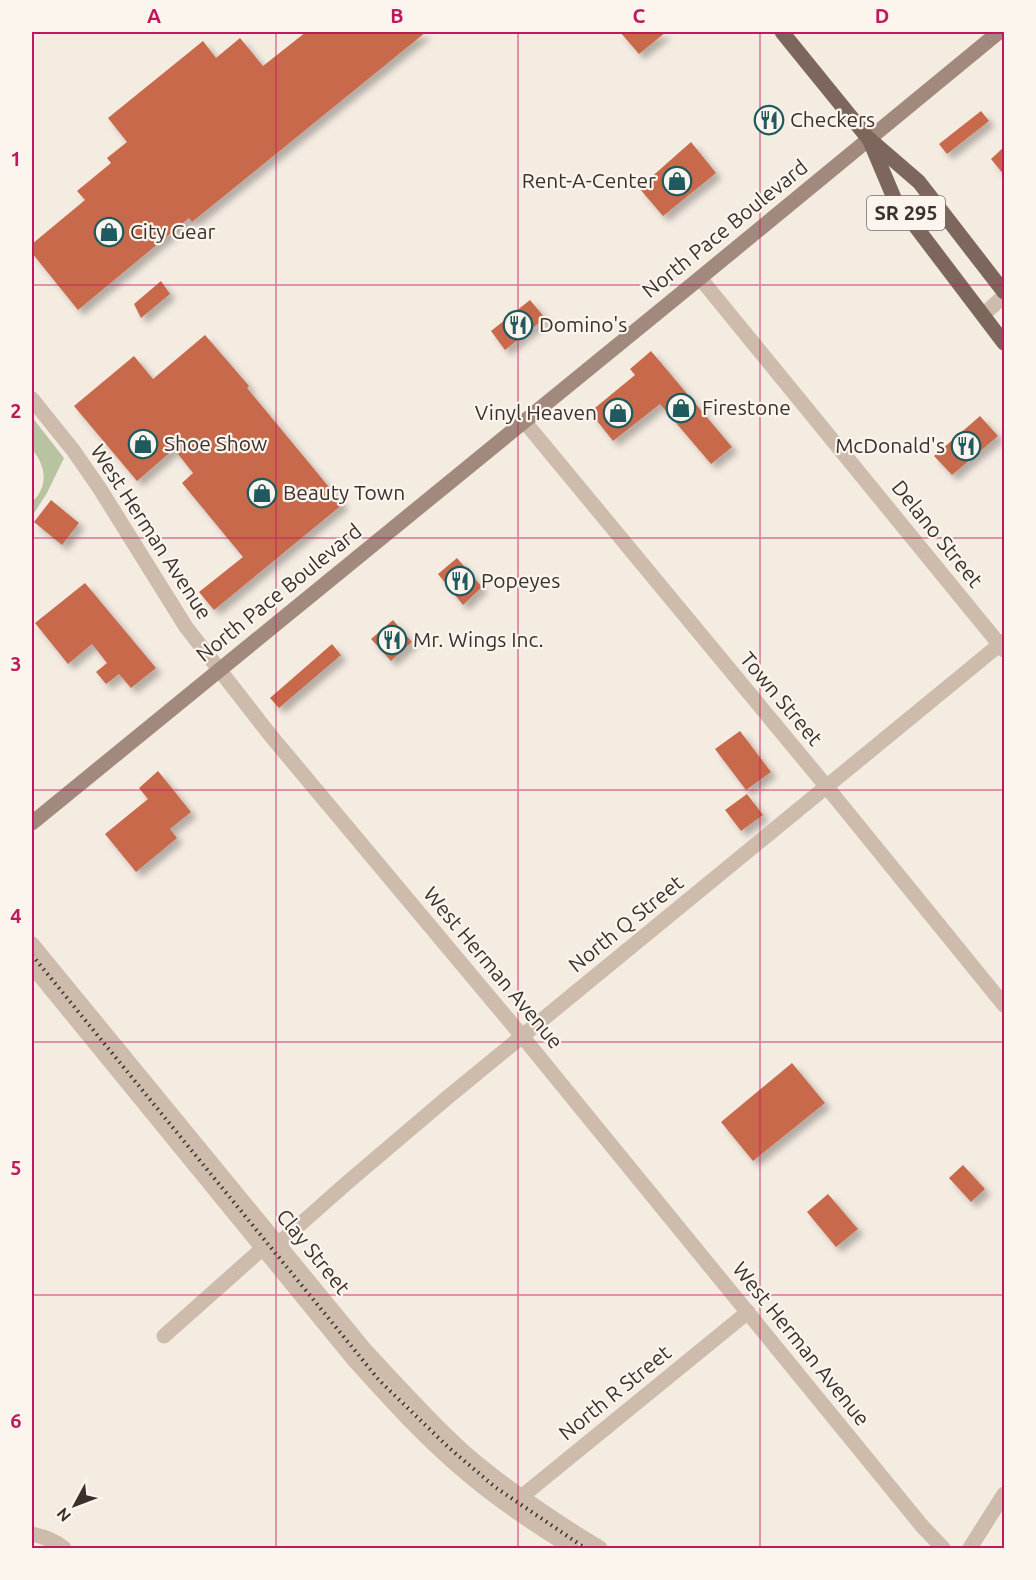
<svg xmlns="http://www.w3.org/2000/svg" width="1036" height="1580" font-family="Ubuntu,sans-serif">
<defs>
<filter id="shadow"><feDropShadow dx="5.5" dy="5.5" stdDeviation="3" flood-color="#0004"/></filter>
</defs>
<rect width="100%" height="100%" fill="#f4ebe1"/>
<path fill="#b8c4a0" d="M32,417L64,458L47,493L32,516V502C49,486 46,466 32,449Z"/>
<g fill="#c8694b" filter="url(#shadow)">
<path d="M306,32H426L192,222L189,218L78,310L32,253V244L85,200L77,191L111,163L107,158L127,142L108,118L203,41L216,58L240,38L263,66Z"/>
<path d="M620,32H666L639,54Z"/>
<path d="M981,111L989,121L947,154L939,144Z"/>
<path d="M691,142L716,173L663,216L639,188Z"/>
<path d="M1005,146V176L991,159Z"/>
<path d="M161,281L170,294L141,318L134,304Z"/>
<path d="M530,300L545,318L505,350L491,331Z"/>
<path d="M205,335L249,386L247,388L343,504L214,610L199,592L243,557L182,483L193,473L174,449L137,481L74,406L134,356L153,379Z"/>
<path d="M651,351L732,447L711,464L660,404L613,441L590,412L635,375L630,369Z"/>
<path d="M980,416L998,436L952,475L934,456Z"/>
<path d="M51,500L79,523L62,545L34,522Z"/>
<path d="M457,558L482,587L463,605L438,574Z"/>
<path d="M85,583L156,668L131,688L119,674L106,684L96,672L107,663L92,644L68,664L35,623Z"/>
<path d="M393,620L412,642L391,661L371,639Z"/>
<path d="M332,644L341,655L279,708L270,698Z"/>
<path d="M740,731L771,772L746,790L715,749Z"/>
<path d="M158,771L191,812L170,829L177,838L136,872L105,834L148,799L139,788Z"/>
<path d="M747,794L763,815L741,831L725,810Z"/>
<path d="M792,1063L825,1103L753,1161L721,1122Z"/>
<path d="M963,1165L985,1189L971,1202L949,1178Z"/>
<path d="M828,1194L858,1229L836,1247L807,1212Z"/>
</g>
<g fill="none" stroke-linecap="round" stroke-linejoin="round">
<g stroke="#cdbbac" stroke-width="15">
<path d="M700,278L1004,650"/>
<path d="M983,315L1004,296"/>
<path d="M32,399L73,450L100,489L186,627L271,736L522,1036L922,1526L943,1548"/>
<path d="M524,421L826,786L1004,1005"/>
<path d="M32,944L366,1351C397,1384 428,1419 462,1450C504,1487 552,1519 600,1548"/>
<path d="M32,966L354,1360C390,1400 426,1440 467,1474C500,1502 536,1526 572,1548"/>
<path d="M279,1243L348,1182L448,1097L1004,641"/>
<path d="M164,1336L263,1248"/>
<path d="M515,1502L748,1312"/>
<path d="M32,1534C44,1537 54,1540 64,1548"/>
<path d="M970,1548L1004,1494"/>
</g>
<path stroke="#a18a7d" stroke-width="15" d="M32,823L700,278L999,32"/>
<g stroke="#7d675c" stroke-width="15">
<path d="M782,32L868,138L919,182L1004,292"/>
<path d="M870,141L894,198L1004,343"/>
</g>
<path stroke="#3b302b" stroke-width="4" stroke-dasharray="1.5 4.5" stroke-linecap="butt" d="M32,955L379,1380L448,1447L495,1487L585,1548"/>
</g>
<path fill="none" stroke="#c2185b" stroke-width="1.5" stroke-opacity="0.55" d="M276,32V1548M518,32V1548M760,32V1548M32,285H1004M32,538H1004M32,790H1004M32,1042H1004M32,1295H1004"/>
<defs>
<g id="restaurant-ring" transform="scale(1.5)"><circle r="9.5" fill="#fbf5ee" stroke="#1f5a5e" stroke-width="1.5"/><path d="M-5-6h1v4h1v-4h1v4h1v-4h1v5L-1.5 .5V6h-2V.5L-5-1ZM5-6V6H3V1.5H1.5Q1.5-4 5-6Z" fill="#1f5a5e"/></g>
<g id="shop-ring" transform="scale(1.5)"><circle r="9.5" fill="#fbf5ee" stroke="#1f5a5e" stroke-width="1.5"/><path d="M-5-2.5h2.3a2.7 3.5 0 0 1 5.4 0H5L5.5 6h-11ZM-1.5-2.5h3a1.5 2.3 0 0 0-3 0Z" fill="#1f5a5e"/></g>
</defs>
<g fill-rule="evenodd">
<use href="#restaurant-ring" x="769" y="120"/>
<use href="#shop-ring" x="677" y="181"/>
<use href="#shop-ring" x="109" y="232"/>
<use href="#restaurant-ring" x="518" y="325"/>
<use href="#shop-ring" x="681" y="408"/>
<use href="#shop-ring" x="618" y="413"/>
<use href="#shop-ring" x="143" y="444"/>
<use href="#restaurant-ring" x="966" y="446"/>
<use href="#shop-ring" x="262" y="493"/>
<use href="#restaurant-ring" x="460" y="581"/>
<use href="#restaurant-ring" x="392" y="640"/>
</g>
<g text-anchor="middle" stroke-width="4.5" stroke-linejoin="round" paint-order="stroke">
<rect fill="#fbf5ee" stroke="#756b66" stroke-width="1.5" x="867" y="196" width="78" height="34" rx="4.5"/>
<g font-size="20" font-weight="bold" fill="#3b302b">
<text x="906" y="220">SR 295</text>
</g>
<g font-size="21" fill="#3b302b" stroke="#fbf5ee" text-anchor="start">
<text x="790" y="127">Checkers</text>
<text x="656" y="188" text-anchor="end">Rent-A-Center</text>
<text x="130" y="239">City Gear</text>
<text x="539" y="332">Domino's</text>
<text x="702" y="415">Firestone</text>
<text x="597" y="420" text-anchor="end">Vinyl Heaven</text>
<text x="164" y="451">Shoe Show</text>
<text x="945" y="453" text-anchor="end">McDonald's</text>
<text x="283" y="500">Beauty Town</text>
<text x="481" y="588">Popeyes</text>
<text x="413" y="647">Mr. Wings Inc.</text>
</g>
<g font-size="21" fill="#3b302b" stroke="#fbf5ee">
<text transform="translate(725 229) rotate(-39)" y="7">North Pace Boulevard</text>
<text transform="translate(151 532) rotate(57)" y="7">West Herman Avenue</text>
<text transform="translate(937 534) rotate(51)" y="7">Delano Street</text>
<text transform="translate(279 593) rotate(-39)" y="7">North Pace Boulevard</text>
<text transform="translate(781 699) rotate(50)" y="7">Town Street</text>
<text transform="translate(626 924) rotate(-39)" y="7">North Q Street</text>
<text transform="translate(493 968) rotate(50)" y="7">West Herman Avenue</text>
<text transform="translate(313 1252) rotate(51)" y="7">Clay Street</text>
<text transform="translate(801 1344) rotate(51)" y="7">West Herman Avenue</text>
<text transform="translate(615 1393) rotate(-39)" y="7">North R Street</text>
</g>
</g>
<rect width="1036" height="1580" fill="none" stroke="#fbf5ee" stroke-width="66"/>
<g transform="translate(75 1505) rotate(229)" stroke="#fbf5ee" stroke-width="4.5" paint-order="stroke">
<path d="M0-4.5L10 22L0 15L-10 22Z" fill="#3b302b"/>
<text y="-9" font-size="16" font-weight="bold" text-anchor="middle" fill="#3b302b">N</text>
</g>
<rect x="33" y="33" width="970" height="1514" fill="none" stroke="#c2185b" stroke-width="2"/>
<g font-size="20" text-anchor="middle" font-weight="bold" fill="#c2185b">
<text x="154" y="23">A</text>
<text x="397" y="23">B</text>
<text x="639" y="23">C</text>
<text x="882" y="23">D</text>
<text x="16" y="166">1</text>
<text x="16" y="418">2</text>
<text x="16" y="671">3</text>
<text x="16" y="923">4</text>
<text x="16" y="1175">5</text>
<text x="16" y="1428">6</text>
</g>
</svg>
